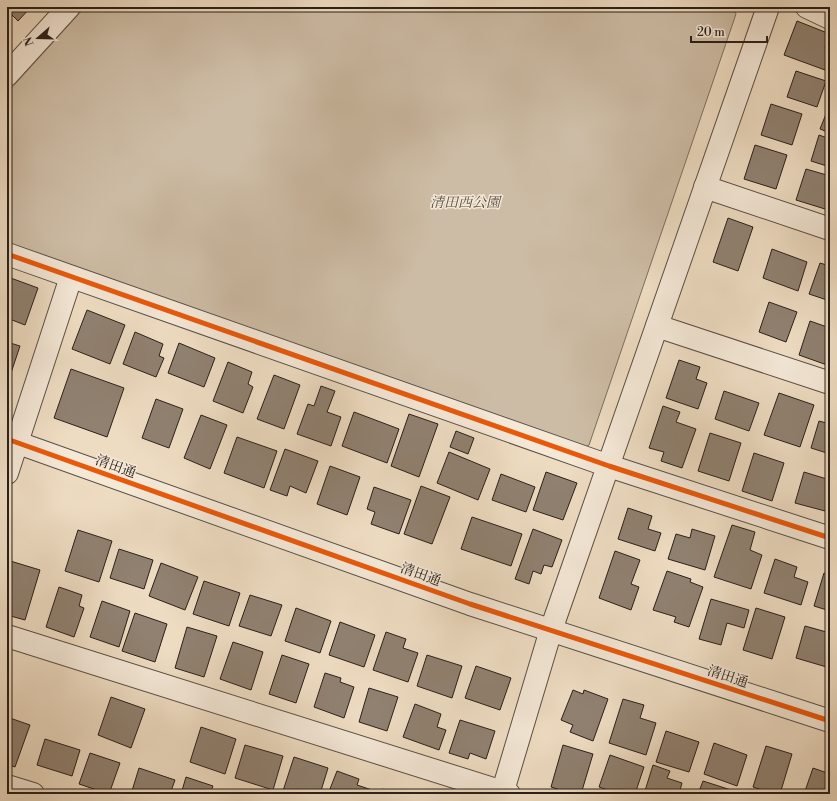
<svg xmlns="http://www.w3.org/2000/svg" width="837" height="801" font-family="'Libre Bodoni','Noto Serif JP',serif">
<rect width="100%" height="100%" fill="#eedcc2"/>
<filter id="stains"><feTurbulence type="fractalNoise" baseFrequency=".005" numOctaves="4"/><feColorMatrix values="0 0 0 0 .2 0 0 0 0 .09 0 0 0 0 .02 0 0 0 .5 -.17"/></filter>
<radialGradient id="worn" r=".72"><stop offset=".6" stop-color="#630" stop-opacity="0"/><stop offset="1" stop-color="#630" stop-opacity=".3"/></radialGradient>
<path fill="#cdbca5" stroke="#7c6e5f" d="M85,7H732L736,14L589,445L580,450L7,247V93Z"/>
<g fill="#908171" stroke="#2a1f19">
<path d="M7,7H31L18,21L7,10Z"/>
<path d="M797,21L830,34L825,48L830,50V56L825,70L784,55Z"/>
<path d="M796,71L826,81L817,107L787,97Z"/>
<path d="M771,104L802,114L792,145L761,135Z"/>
<path d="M830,104V133L820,129Z"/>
<path d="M819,135L830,139V167L811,161Z"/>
<path d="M755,145L787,155L776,189L744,179Z"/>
<path d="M806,169L830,176V193L825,209L796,200Z"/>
<path d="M728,218L753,227L738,271L713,262Z"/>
<path d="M772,249L807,262L798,291L763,278Z"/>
<path d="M820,263L830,266V301L809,294Z"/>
<path d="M8,277L38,288L25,325L7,318V281Z"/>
<path d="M769,302L797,312L786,342L759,332Z"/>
<path d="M87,310L125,325L110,364L72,349Z"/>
<path d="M810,321L830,328V356L827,365L799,355Z"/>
<path d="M135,332L163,344L159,356L164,358L156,377L123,364Z"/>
<path d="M7,342L20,346L7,385Z"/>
<path d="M179,343L215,358L204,387L168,373Z"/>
<path d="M679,360L700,367L696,379L707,383L698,409L666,398Z"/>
<path d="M228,362L252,372L248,384L253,387L243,413L213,401Z"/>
<path d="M71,369L124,388L107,437L54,418Z"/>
<path d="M274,375L300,385L284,429L257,419Z"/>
<path d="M321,386L335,391L327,412L341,417L331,446L297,434L308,404L314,406Z"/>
<path d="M724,391L759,403L749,431L715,419Z"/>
<path d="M779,393L814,405L800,447L764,435Z"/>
<path d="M156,399L183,409L169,448L142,438Z"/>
<path d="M663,406L680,412L676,422L696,429L682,468L661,461L664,452L649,448Z"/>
<path d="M354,412L399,429L387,463L342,446Z"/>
<path d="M409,414L438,424L419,477L391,466Z"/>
<path d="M201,415L227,425L210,469L184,458Z"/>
<path d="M819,421L830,424V454L811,448Z"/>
<path d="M456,431L474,438L468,454L450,447Z"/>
<path d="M710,433L741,443L729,481L698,471Z"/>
<path d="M237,437L277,451L264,488L224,473Z"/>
<path d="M285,449L318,461L306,493L290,486L287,496L270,490Z"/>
<path d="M449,452L490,469L478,500L437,483Z"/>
<path d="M754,453L784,463L772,501L742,491Z"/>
<path d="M330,466L360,477L347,515L317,504Z"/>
<path d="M546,472L577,483L563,520L533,510Z"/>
<path d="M804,472L830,480V495L825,511L795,503Z"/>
<path d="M501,474L535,487L526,512L492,500Z"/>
<path d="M421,486L450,497L432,544L404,534Z"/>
<path d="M374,487L411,500L399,534L371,524L375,512L367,509Z"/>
<path d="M628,508L652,516L648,529L661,533L655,551L618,539Z"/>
<path d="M472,517L522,534L511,566L461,549Z"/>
<path d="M732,525L755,532L750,550L762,555L751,589L714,577Z"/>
<path d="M533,529L562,540L552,567L544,565L541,574L533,571L529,584L515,579Z"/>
<path d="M692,529L715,536L705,570L668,559L676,534L690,538Z"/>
<path d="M78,530L112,541L99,582L65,571Z"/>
<path d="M119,549L153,560L144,589L110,578Z"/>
<path d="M615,551L640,560L631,584L639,587L631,610L599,598Z"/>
<path d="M775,559L797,567L794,577L808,582L801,605L764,593Z"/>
<path d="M7,560L40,570L25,620L7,615Z"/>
<path d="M161,563L198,577L185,610L149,596Z"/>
<path d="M667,571L691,579L690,582L703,587L689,627L674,622L676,617L653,610Z"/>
<path d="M824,573L830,574V611L814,606Z"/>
<path d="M204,581L240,593L229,626L193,614Z"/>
<path d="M59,587L82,595L79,606L84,608L74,637L46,627Z"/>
<path d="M250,595L282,605L271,636L239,626Z"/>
<path d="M711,599L749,610L744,628L727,623L721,645L699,639Z"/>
<path d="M102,601L130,611L119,647L90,637Z"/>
<path d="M296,608L331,621L320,653L285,641Z"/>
<path d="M756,608L785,617L772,659L743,650Z"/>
<path d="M135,613L167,624L155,662L122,651Z"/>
<path d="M340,622L375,635L364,667L329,655Z"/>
<path d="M805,626L830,633V668L796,658Z"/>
<path d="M187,627L217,636L204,677L175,668Z"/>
<path d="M386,632L406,639L403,648L418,653L408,682L373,670Z"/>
<path d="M233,642L263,652L251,690L220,679Z"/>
<path d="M282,655L309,664L296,703L269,694Z"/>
<path d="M427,655L462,666L452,698L417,686Z"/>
<path d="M476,666L511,678L500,710L465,698Z"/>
<path d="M325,673L341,678L340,682L354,687L344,718L314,707Z"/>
<path d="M369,688L398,697L387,731L359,722Z"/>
<path d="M573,690L583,694L584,690L608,699L593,741L570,732L573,725L561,720Z"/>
<path d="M111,697L145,709L131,748L98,735Z"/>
<path d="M623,699L644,705L640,718L656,723L646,755L609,743Z"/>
<path d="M415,704L441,714L437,727L446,730L439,750L403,737Z"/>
<path d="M7,717L30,725L15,767L7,764Z"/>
<path d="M460,720L495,731L486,759L470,753L468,759L449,753Z"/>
<path d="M201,727L236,739L225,774L190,762Z"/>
<path d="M666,731L699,742L689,772L656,762Z"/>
<path d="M45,739L80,750L72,776L37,765Z"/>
<path d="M714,743L747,755L737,786L704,774Z"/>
<path d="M245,745L283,756L273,790L235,778Z"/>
<path d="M563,745L593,754L581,794H573L551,787Z"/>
<path d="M766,746L792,754L780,794H775L753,787Z"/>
<path d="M90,753L120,763L109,794L79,784Z"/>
<path d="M610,755L644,767L635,794H619L599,787Z"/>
<path d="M294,757L328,768L320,794H282Z"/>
<path d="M653,765L670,771L667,778L682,783L679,794H644Z"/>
<path d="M139,768L175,780L170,794H131Z"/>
<path d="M813,768L830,774V794H804Z"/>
<path d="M337,771L359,779L357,785L372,790L370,794H328Z"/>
<path d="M186,777L213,786L210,794H181Z"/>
<path d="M703,781L731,790L730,794H698Z"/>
<path d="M382,789L398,794H381Z"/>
</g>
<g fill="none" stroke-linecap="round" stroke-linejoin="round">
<g stroke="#5b4e43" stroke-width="24">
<g id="minor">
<path d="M807,7L830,18"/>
<path d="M7,75L69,7"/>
<path d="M705,187L830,229"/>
<path d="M7,254L609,466L830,538"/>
<path d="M657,326L830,383"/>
<path d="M7,439L470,604L830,721"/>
<path d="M7,473L71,277"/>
<path d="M7,636L509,794"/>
<path d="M7,786L33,794"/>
<path d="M502,794L551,630L768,7"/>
</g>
</g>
<use href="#minor" stroke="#f4e8d7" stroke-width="22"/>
<g stroke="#f4e8d7" stroke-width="8">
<g id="cycleway">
<path d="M7,254L609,466L830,538"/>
<path d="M7,439L470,604L830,721"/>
</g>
</g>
<use href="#cycleway" stroke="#e8590c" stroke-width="5"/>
</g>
<g text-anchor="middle" stroke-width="3" stroke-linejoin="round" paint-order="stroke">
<g font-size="14" font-style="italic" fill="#5b4e43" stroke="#f4e8d7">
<text x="465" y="207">清田西公園</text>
</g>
<g font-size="14" fill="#2a1f19" stroke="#f4e8d7">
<text transform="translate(116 466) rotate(20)" y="5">清田通</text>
<text transform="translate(421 574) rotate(20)" y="5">清田通</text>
<text transform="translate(728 676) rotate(18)" y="5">清田通</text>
</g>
</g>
<rect width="837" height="801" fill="none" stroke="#eedcc2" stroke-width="24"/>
<rect x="8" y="8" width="821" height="785" fill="none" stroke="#2a1f19" stroke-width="2"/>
<rect x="12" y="12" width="813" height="777" fill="none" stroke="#2a1f19"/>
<g transform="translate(38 38) rotate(250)" stroke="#f4e8d7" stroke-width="3" paint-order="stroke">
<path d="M0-3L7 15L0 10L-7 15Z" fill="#2a1f19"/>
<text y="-6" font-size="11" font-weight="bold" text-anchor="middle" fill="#2a1f19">N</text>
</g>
<path d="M691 36v6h76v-6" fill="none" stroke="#2a1f19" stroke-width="2"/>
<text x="697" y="36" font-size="12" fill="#2a1f19" stroke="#f4e8d7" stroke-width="3" paint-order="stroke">20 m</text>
<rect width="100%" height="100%" filter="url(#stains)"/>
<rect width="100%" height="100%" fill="url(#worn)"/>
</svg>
